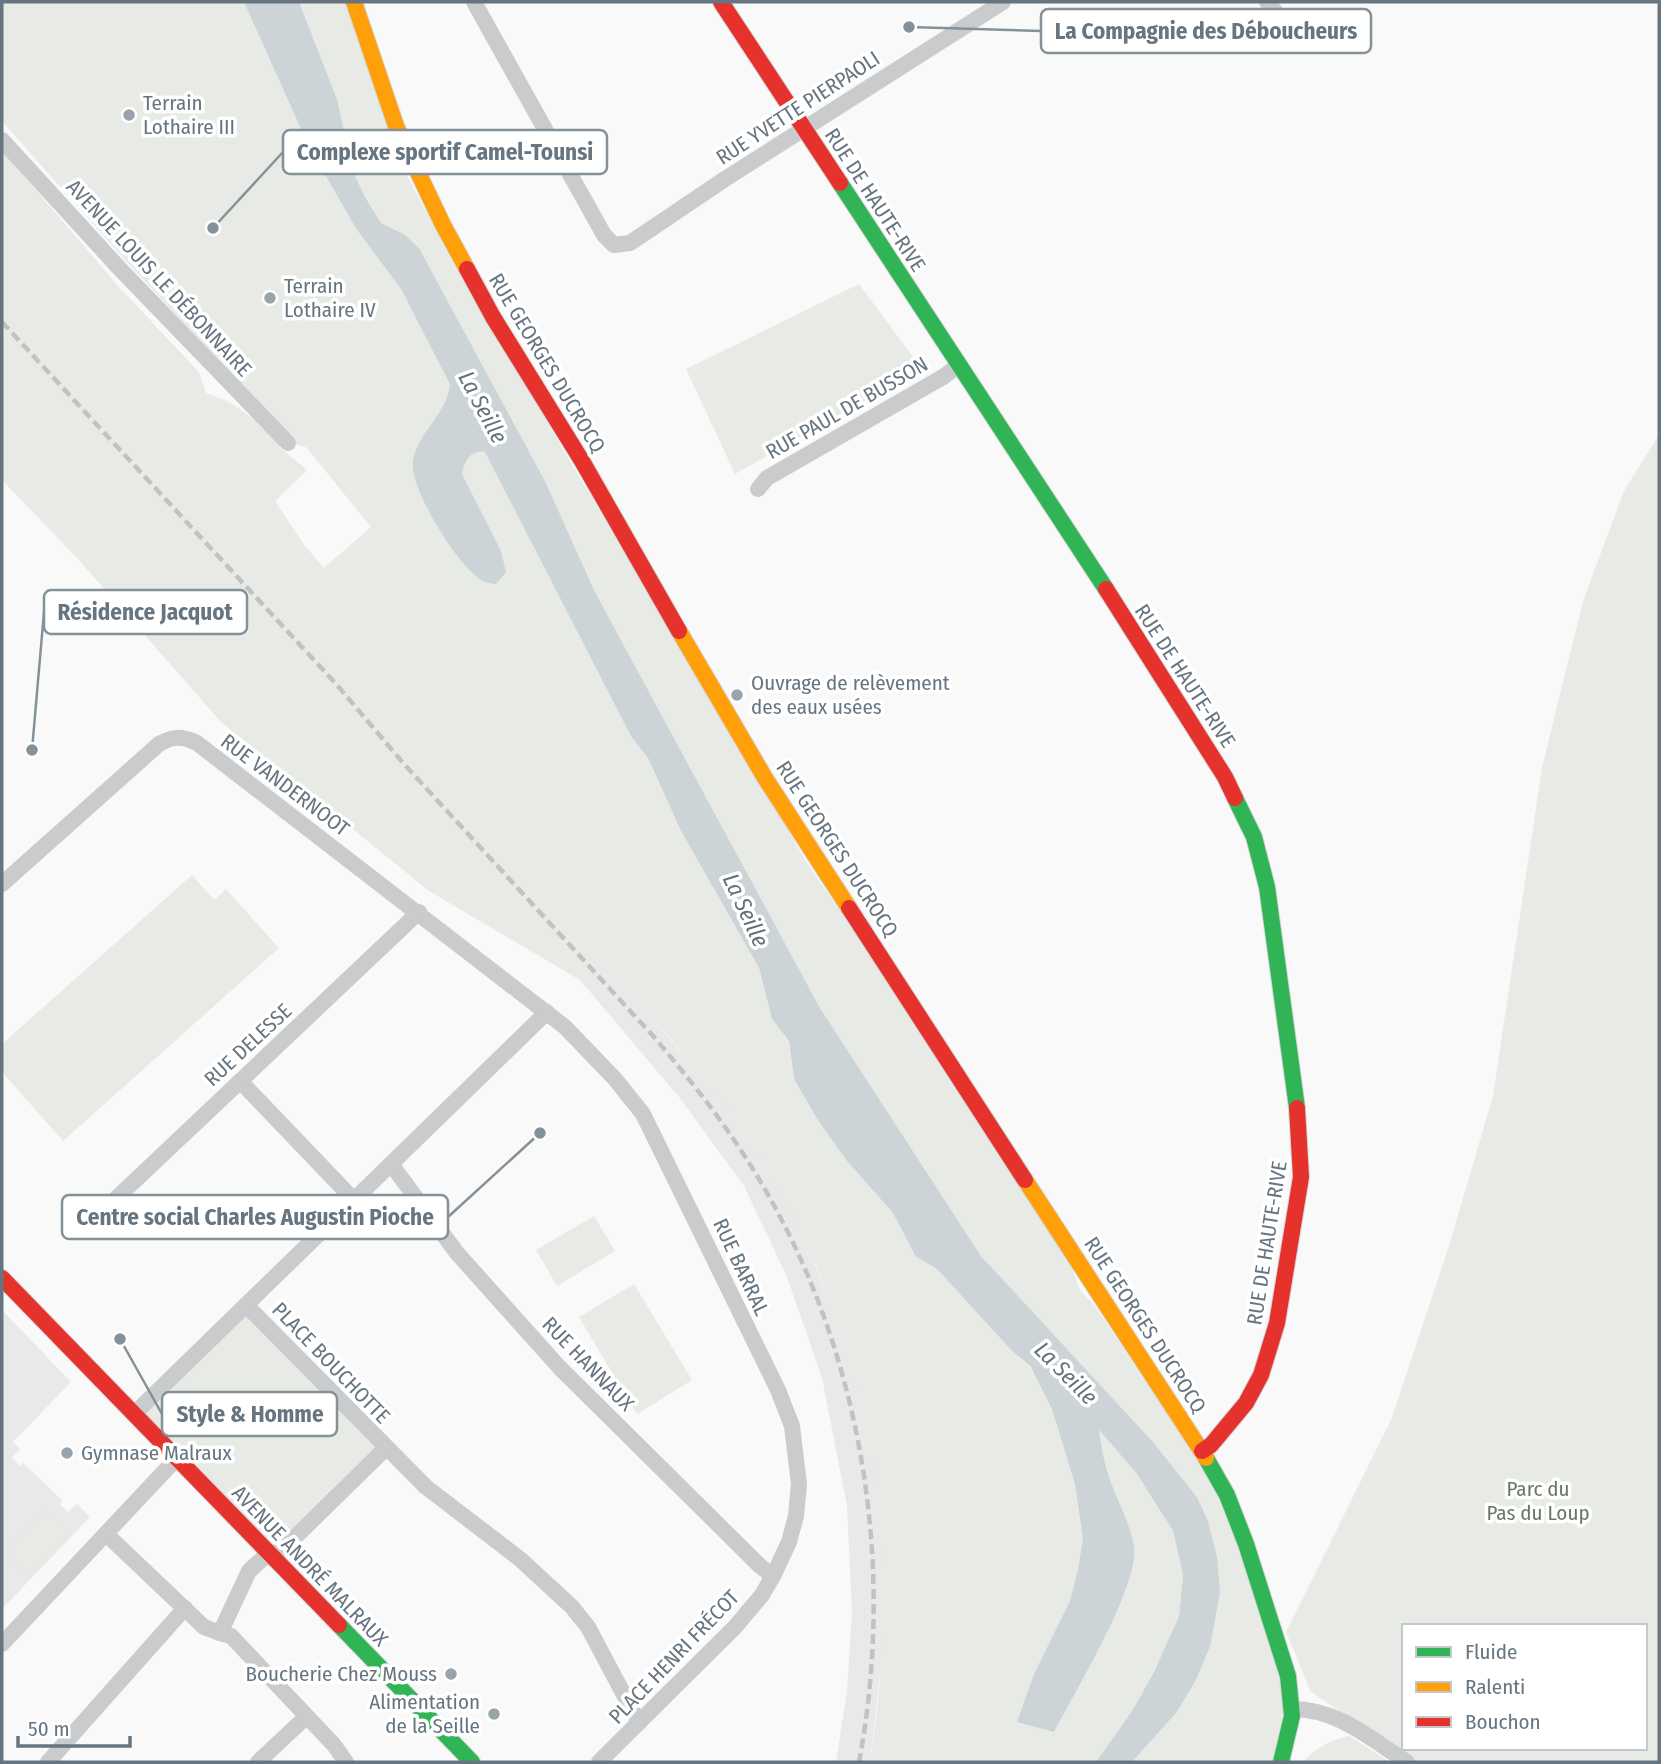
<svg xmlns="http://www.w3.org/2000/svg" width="1661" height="1764" font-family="'Fira Sans Condensed',sans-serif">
<rect width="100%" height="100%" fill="#f9f9f9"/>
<g fill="#e8e9e9">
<path d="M603,961L720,1097L760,1154L790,1205L834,1310L858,1386L876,1473L884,1560L883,1647L870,1762H836L847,1691L852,1611L847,1506L822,1378L787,1277L744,1186L679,1097L580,980Z"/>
<path d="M2,1310L71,1382L13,1442L20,1449L12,1458L20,1466L23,1463L63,1501L60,1504L68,1512L77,1504L90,1517L2,1609Z"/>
</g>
<g fill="#e8eae6" fill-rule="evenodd">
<path d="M2,2H244L309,147L357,230L401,289L425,334L632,736L648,758L681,831L759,968L772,1019L789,1041L794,1079L819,1122L847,1161L893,1213L916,1257L936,1268L1012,1351L1098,1429L1137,1474L1173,1531L1183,1575L1179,1616L1154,1672L1132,1711L1096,1762H870C897,1587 886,1433 817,1268C800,1229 783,1191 760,1155C715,1085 657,1024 603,961L580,980L429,891L221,722L78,559L2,480V150L119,287L199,372L206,393L229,402L287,441L279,447L307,470L275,501L305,546L324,568L371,527L306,447L288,443L292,439L125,260L2,121Z"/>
<path d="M299,2H345L399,160L448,254L810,868L854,931L1072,1268L1080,1290L1095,1306L1210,1479L1244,1552L1285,1699L1275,1762H1132L1177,1712L1196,1680L1210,1647L1208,1521L1197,1497L1153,1442L981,1256L820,1008L595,592L545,481L419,248L404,234L381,223L365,197L343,153L344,131L337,99Z"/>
<path d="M859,284L922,369L735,474L686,369Z"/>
<path d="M1659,435V1762H1416L1311,1692L1286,1632L1392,1418L1449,1246L1493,1096L1542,768L1583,601L1624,491ZM1404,1626H1645V1748H1404Z"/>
<path d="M192,875L214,900L226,889L279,948L63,1141L2,1072V1044Z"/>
<path d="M594,1216L615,1251L557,1286L536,1250Z"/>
<path d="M634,1284L692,1380L637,1414L579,1317Z"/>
<path d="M246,1305L386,1448L281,1550L134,1414Z"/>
<path d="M46,1510L69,1532L28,1574L5,1552Z"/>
<path d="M1349,1736L1390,1762H1303C1315,1748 1331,1740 1349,1736Z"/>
</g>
<path fill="#cdd4d7" d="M244,2H299L337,99L344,131V153L365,197L381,223L404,234L419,248L545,481L595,592L820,1008L981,1256L1153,1442L1197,1497L1208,1521L1217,1557L1220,1593L1210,1647L1196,1680L1177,1712L1132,1762H1096L1132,1711L1154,1672L1179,1616L1183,1575L1173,1531L1137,1474L1099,1430C1101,1445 1104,1463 1109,1477C1117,1501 1130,1522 1134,1547C1139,1587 1074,1693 1054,1732L1017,1722L1034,1674L1070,1601L1078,1570L1083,1538L1075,1484L1052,1409L1031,1367L1012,1351L936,1268L916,1257L893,1213L847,1161L819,1122L794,1079L789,1041L772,1019L759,968L681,831L648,758L631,736L485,452C470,450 464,461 462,474L501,551L506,572L496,584C490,583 485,583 481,580C458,566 408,487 413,460C419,431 447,414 450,384L401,289L357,230L309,147Z"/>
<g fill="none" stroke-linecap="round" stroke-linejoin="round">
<g stroke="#d5d6d7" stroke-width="18">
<g id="fast">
<path d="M840,183L1106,589"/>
<path d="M1235,798L1254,837L1267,887L1297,1108"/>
<path d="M1206,1458L1227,1495L1246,1544L1288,1676L1292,1716L1281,1762"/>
<path d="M339,1625L472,1762"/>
</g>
</g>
<g stroke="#d5d6d7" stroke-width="18">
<g id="slow">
<path d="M354,2L396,126L443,225L467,269"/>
<path d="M679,631L765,778L849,908"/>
<path d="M1025,1180L1206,1458"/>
</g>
</g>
<g stroke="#d5d6d7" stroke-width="18">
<g id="jam">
<path d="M721,2L840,183"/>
<path d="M467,269L493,317L582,461L679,631"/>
<path d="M1106,589L1225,777L1235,798"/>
<path d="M849,908L1025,1180"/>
<path d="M2,1278L339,1625"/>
<path d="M1202,1451L1211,1445L1246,1403L1261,1375L1277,1323L1301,1177L1297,1108"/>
</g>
</g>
<g stroke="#cacbcc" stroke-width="16">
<path d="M474,2L604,235L614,245L630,243L725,179L1003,2"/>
<path d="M1267,2L1280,17"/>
<path d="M2,140L120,269L288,443"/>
<path d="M758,489L767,478L943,377L959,365"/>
<path d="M2,884L159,744C173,736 182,736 197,743L565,1027L615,1079L643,1114L778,1390L792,1426L799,1484L796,1516L789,1542L773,1576L762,1595L735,1627L599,1762"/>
<path d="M240,1081L354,1200"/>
<path d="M391,1164L457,1253L560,1368L760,1566L773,1576"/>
<path d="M106,1208L419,912"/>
<path d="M246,1305L426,1487L520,1559L572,1607L588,1627L639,1723"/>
<path d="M134,1414L547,1012"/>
<path d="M106,1534L204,1627L220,1633"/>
<path d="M2,1644L177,1458"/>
<path d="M1292,1709C1338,1709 1369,1738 1407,1762"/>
<path d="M48,1762L185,1608"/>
<path d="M258,1762L306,1717"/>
<path d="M346,1762L334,1745L231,1636L220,1633L249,1571L261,1560L285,1547L386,1448"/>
</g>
<use href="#fast" stroke="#30b455" stroke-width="16"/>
<use href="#slow" stroke="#ff9f0a" stroke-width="16"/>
<use href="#jam" stroke="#e5322d" stroke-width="16"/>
<path stroke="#c0c2c3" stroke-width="4.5" stroke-dasharray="10 5" stroke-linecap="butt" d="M2,322L337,685L404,764L654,1037C686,1075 717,1113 744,1155C859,1332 898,1556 859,1762"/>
</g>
<g fill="#99a3aa" stroke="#fff" stroke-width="2.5">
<circle cx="129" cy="115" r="7"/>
<circle cx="270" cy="298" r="7"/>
<circle cx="737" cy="695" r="7"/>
<circle cx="67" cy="1453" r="7"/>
<circle cx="451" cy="1674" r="7"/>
<circle cx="494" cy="1714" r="7"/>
</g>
<g text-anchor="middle" stroke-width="7" stroke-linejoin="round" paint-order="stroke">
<g font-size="21" fill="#667580" stroke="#fff" text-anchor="start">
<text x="143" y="110">Terrain<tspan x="143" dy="24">Lothaire III</tspan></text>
<text x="284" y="293">Terrain<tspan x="284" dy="24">Lothaire IV</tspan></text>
<text x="751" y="690">Ouvrage de relèvement<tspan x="751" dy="24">des eaux usées</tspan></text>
<text x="81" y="1460">Gymnase Malraux</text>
<text x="437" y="1681" text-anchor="end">Boucherie Chez Mouss</text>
<text x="480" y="1709" text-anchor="end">Alimentation<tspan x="480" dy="24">de la Seille</tspan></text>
</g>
<g font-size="21" fill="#667580" stroke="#fff">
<text transform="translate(798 108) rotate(-33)" y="7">RUE YVETTE PIERPAOLI</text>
<text transform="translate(875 200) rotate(57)" y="7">RUE DE HAUTE-RIVE</text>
<text transform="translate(159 278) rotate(47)" y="7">AVENUE LOUIS LE DÉBONNAIRE</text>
<text transform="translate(547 363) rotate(59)" y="7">RUE GEORGES DUCROCQ</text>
<text transform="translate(847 408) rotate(-30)" y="7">RUE PAUL DE BUSSON</text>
<text transform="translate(1185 676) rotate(57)" y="7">RUE DE HAUTE-RIVE</text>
<text transform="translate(285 785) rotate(37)" y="7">RUE VANDERNOOT</text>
<text transform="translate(837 849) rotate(57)" y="7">RUE GEORGES DUCROCQ</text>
<text transform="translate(248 1045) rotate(-43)" y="7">RUE DELESSE</text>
<text transform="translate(1267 1243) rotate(-81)" y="7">RUE DE HAUTE-RIVE</text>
<text transform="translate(741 1267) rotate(65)" y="7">RUE BARRAL</text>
<text transform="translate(1145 1325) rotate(57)" y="7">RUE GEORGES DUCROCQ</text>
<text transform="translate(331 1363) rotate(46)" y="7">PLACE BOUCHOTTE</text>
<text transform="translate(588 1364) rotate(46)" y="7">RUE HANNAUX</text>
<text transform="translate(310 1566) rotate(46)" y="7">AVENUE ANDRÉ MALRAUX</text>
<text transform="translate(674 1657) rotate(-46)" y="7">PLACE HENRI FRÉCOT</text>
</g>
<g font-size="21" fill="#697966" stroke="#fff">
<text x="1538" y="1496">Parc du<tspan x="1538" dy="24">Pas du Loup</tspan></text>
</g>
<g font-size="23" font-style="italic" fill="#62737a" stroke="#fff">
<text transform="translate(483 407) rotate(62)" y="8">La Seille</text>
<text transform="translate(746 910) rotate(65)" y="8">La Seille</text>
<text transform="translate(1066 1373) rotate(45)" y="8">La Seille</text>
</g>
</g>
<path fill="none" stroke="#859199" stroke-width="2.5" d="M909 27L1041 31M213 228L283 152M32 750L44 612M540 1133L448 1217M120 1339L162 1414"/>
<g fill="#859199" stroke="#fff" stroke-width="2.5">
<circle cx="909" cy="27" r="7"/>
<circle cx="213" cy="228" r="7"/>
<circle cx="32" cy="750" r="7"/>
<circle cx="540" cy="1133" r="7"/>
<circle cx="120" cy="1339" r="7"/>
</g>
<g fill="#fff" stroke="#859199" stroke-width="2.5">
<rect x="1041" y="9" width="330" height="44" rx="7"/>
<rect x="283" y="130" width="324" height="44" rx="7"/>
<rect x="44" y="590" width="203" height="44" rx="7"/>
<rect x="62" y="1195" width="386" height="44" rx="7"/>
<rect x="162" y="1392" width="175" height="44" rx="7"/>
</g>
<g font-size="23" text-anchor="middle" font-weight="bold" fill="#667580">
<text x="1206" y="39">La Compagnie des Déboucheurs</text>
<text x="445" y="160">Complexe sportif Camel-Tounsi</text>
<text x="145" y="620">Résidence Jacquot</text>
<text x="255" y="1225">Centre social Charles Augustin Pioche</text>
<text x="250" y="1422">Style &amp; Homme</text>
</g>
<rect width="1661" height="1764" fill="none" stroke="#667580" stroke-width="7"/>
<rect x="1402" y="1624" width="245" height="126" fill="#ffffff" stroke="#c2c8cc" stroke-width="2"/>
<rect x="1416" y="1647" width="35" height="10" fill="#30b455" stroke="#c2c8cc" stroke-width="2"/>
<text x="1465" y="1659" font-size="21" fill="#667580">Fluide</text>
<rect x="1416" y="1682" width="35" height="10" fill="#ff9f0a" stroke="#c2c8cc" stroke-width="2"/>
<text x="1465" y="1694" font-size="21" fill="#667580">Ralenti</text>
<rect x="1416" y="1717" width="35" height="10" fill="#e5322d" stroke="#c2c8cc" stroke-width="2"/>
<text x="1465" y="1729" font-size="21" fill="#667580">Bouchon</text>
<path d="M18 1736v10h112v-10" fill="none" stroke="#667580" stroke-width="3.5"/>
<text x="28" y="1736" font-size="21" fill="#667580" stroke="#ffffff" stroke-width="5" paint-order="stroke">50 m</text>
</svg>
